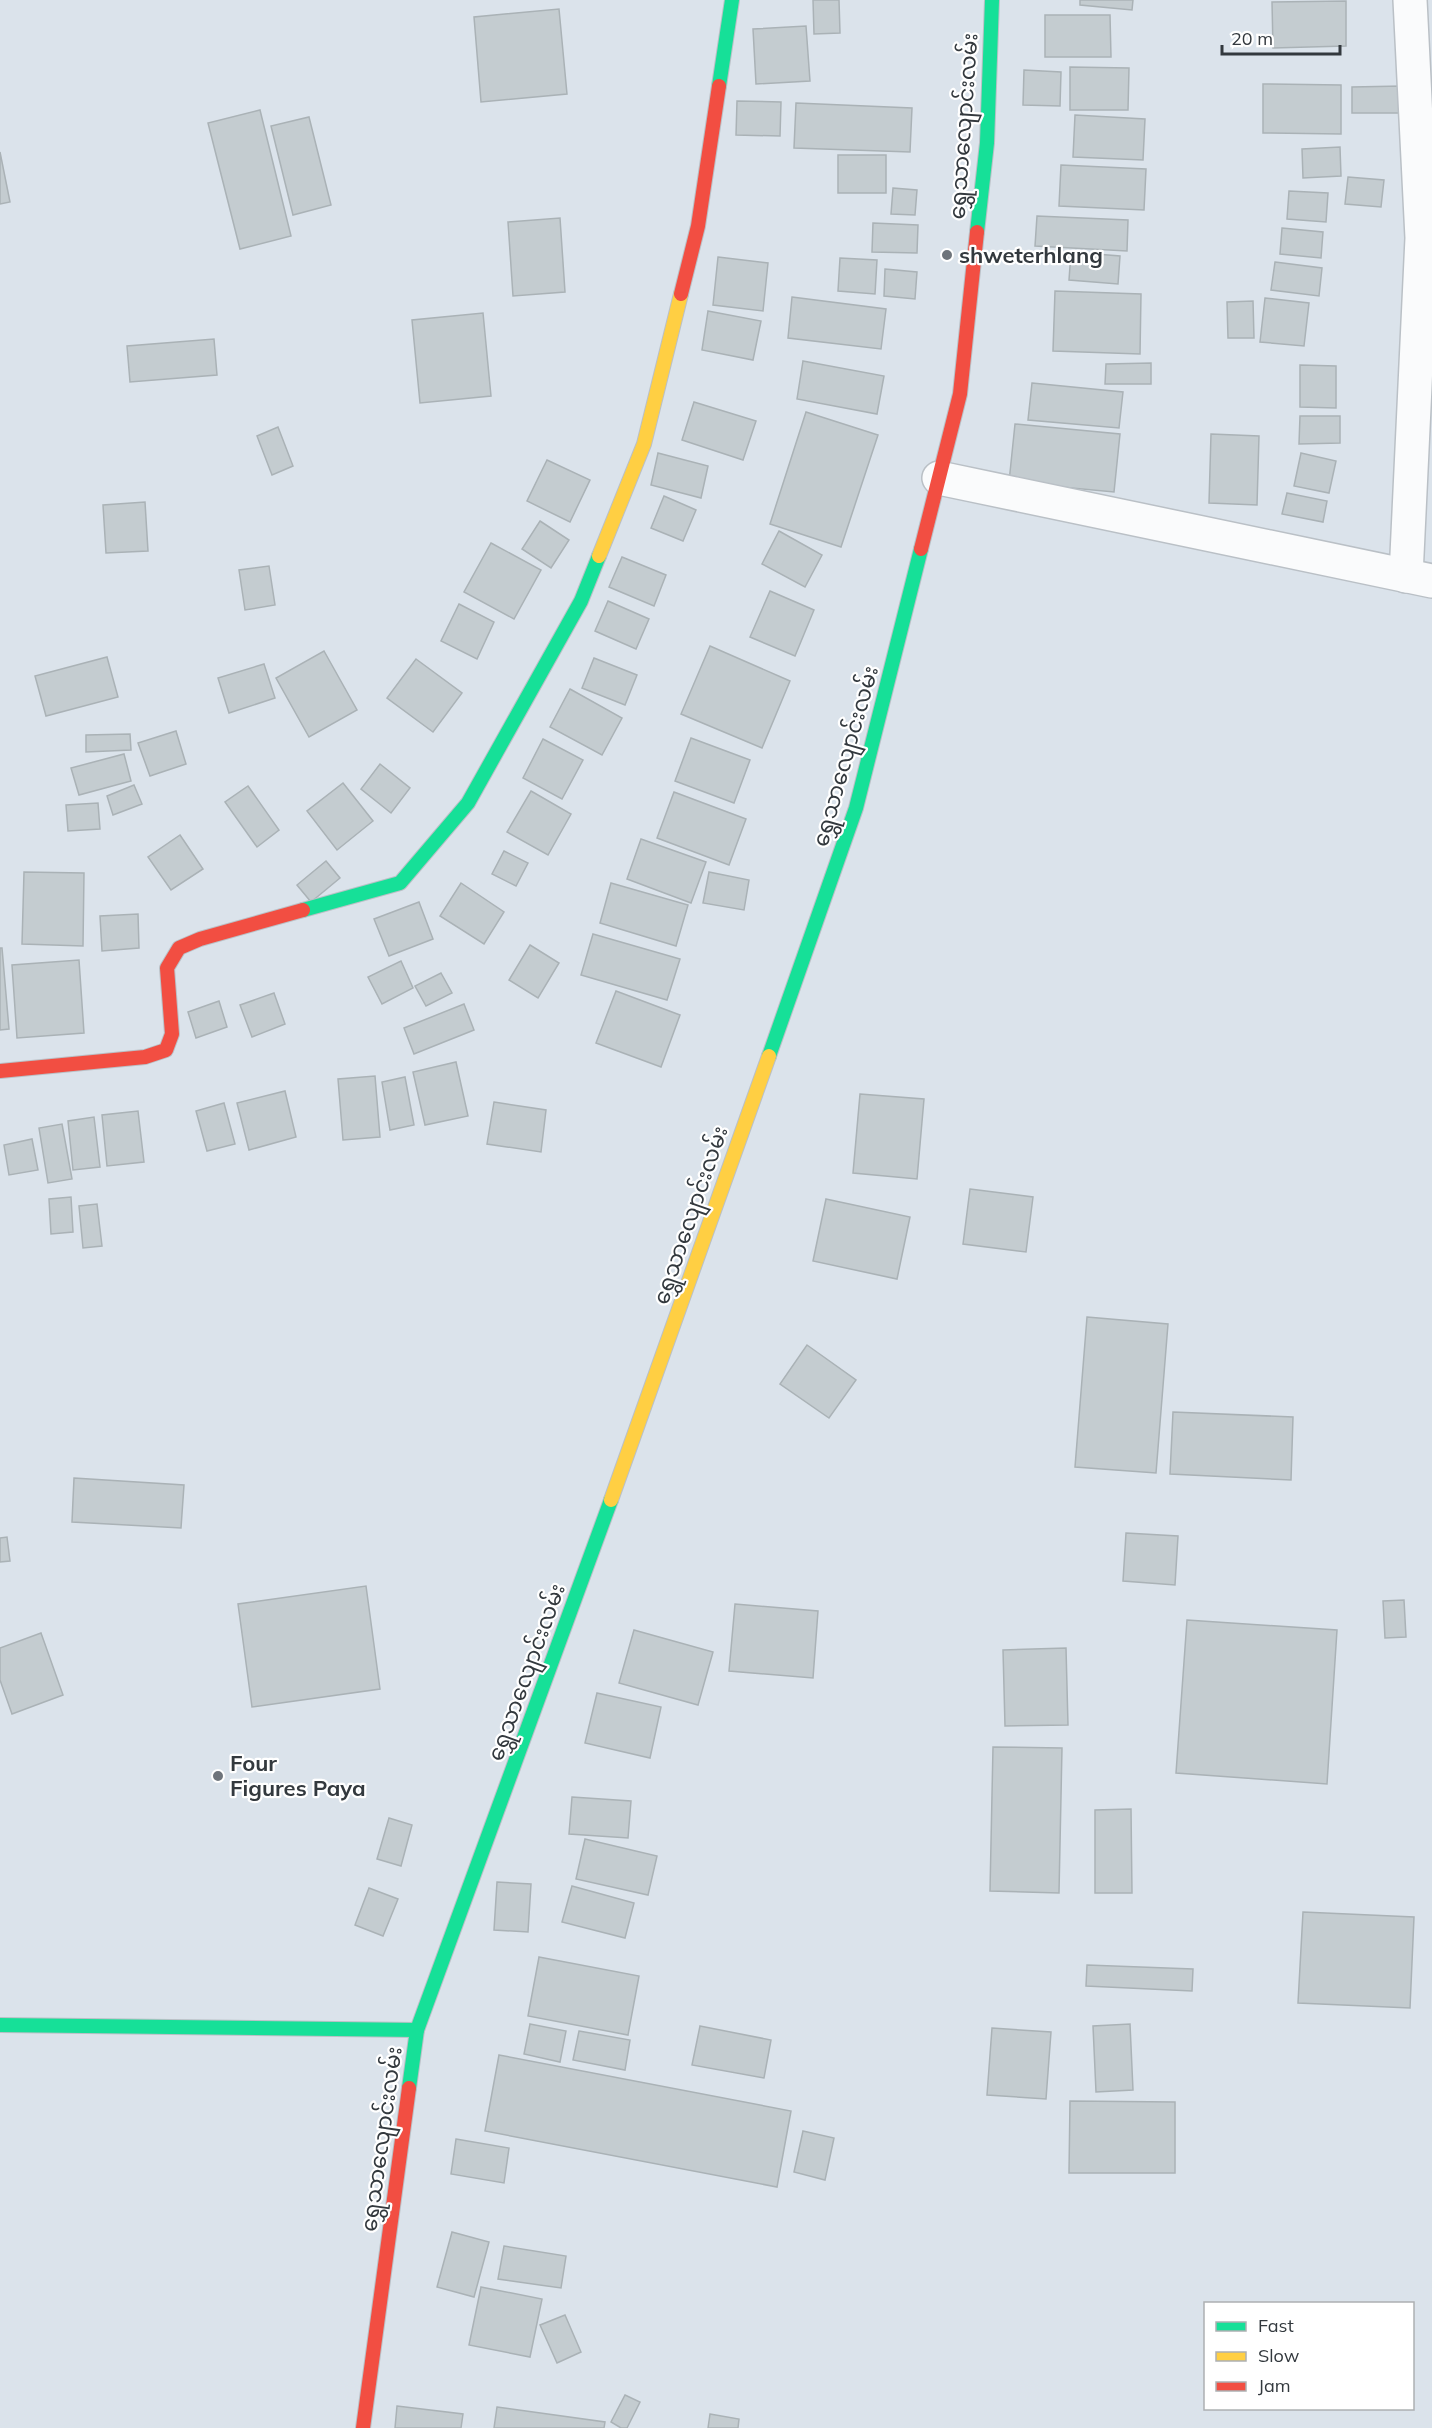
<svg xmlns="http://www.w3.org/2000/svg" width="1432" height="2428" font-family="Mulish,'Noto Sans Myanmar',sans-serif">
<rect width="100%" height="100%" fill="#dbe3eb"/>
<g fill="#c4ccd0" stroke="#aab2b6" stroke-width="1.5">
<path d="M813,0H839L840,33L814,34Z"/>
<path d="M1080,0H1133L1132,10L1080,5Z"/>
<path d="M1346,1V46L1273,48L1272,2Z"/>
<path d="M559,9L567,94L481,102L474,17Z"/>
<path d="M1045,15H1110L1111,57H1045Z"/>
<path d="M806,26L810,81L756,84L753,29Z"/>
<path d="M1070,67L1129,68L1128,110H1070Z"/>
<path d="M1024,70L1061,72L1060,106L1023,105Z"/>
<path d="M1263,84L1341,85V134L1263,133Z"/>
<path d="M1402,86L1401,113H1352V87Z"/>
<path d="M737,101L781,102L780,136L736,135Z"/>
<path d="M796,103L912,108L910,152L794,148Z"/>
<path d="M260,110L291,236L240,249L208,123Z"/>
<path d="M1075,115L1145,119L1143,160L1073,157Z"/>
<path d="M309,117L331,205L293,215L271,126Z"/>
<path d="M1340,147L1341,176L1303,178L1302,149Z"/>
<path d="M0,152L10,202L0,204Z"/>
<rect x="838" y="155" width="48" height="38"/>
<path d="M1061,165L1146,169L1144,210L1059,206Z"/>
<path d="M1348,177L1384,180L1381,207L1345,204Z"/>
<path d="M893,188L917,190L915,215L891,214Z"/>
<path d="M1289,191L1328,193L1326,222L1287,219Z"/>
<path d="M1037,216L1128,220L1127,251L1035,246Z"/>
<path d="M560,218L565,292L513,296L508,222Z"/>
<path d="M873,223L918,225L917,253L872,252Z"/>
<path d="M1282,228L1323,232L1321,258L1280,254Z"/>
<path d="M1071,252L1120,256L1118,284L1069,280Z"/>
<path d="M718,257L768,263L763,311L713,305Z"/>
<path d="M840,258L877,260L875,294L838,291Z"/>
<path d="M1275,262L1322,268L1319,296L1271,290Z"/>
<path d="M885,269L917,272L915,299L884,296Z"/>
<path d="M1055,291L1141,294L1140,354L1053,351Z"/>
<path d="M792,297L886,309L881,349L788,338Z"/>
<path d="M1265,298L1309,303L1304,346L1260,342Z"/>
<path d="M1253,301L1254,338H1228L1227,302Z"/>
<path d="M708,311L761,321L753,360L702,350Z"/>
<path d="M483,313L491,396L420,403L412,320Z"/>
<path d="M214,339L217,375L130,382L127,346Z"/>
<path d="M803,361L884,376L877,414L797,399Z"/>
<path d="M1151,363V384H1105L1106,364Z"/>
<path d="M1300,365L1336,366V408L1300,407Z"/>
<path d="M1032,383L1123,392L1119,428L1028,420Z"/>
<path d="M694,402L756,421L743,460L682,440Z"/>
<path d="M806,412L878,435L841,547L770,524Z"/>
<path d="M1300,416H1340V443L1299,444Z"/>
<path d="M1015,424L1120,434L1114,492L1009,482Z"/>
<path d="M278,427L293,466L272,475L257,436Z"/>
<path d="M1211,434L1259,436L1257,505L1209,503Z"/>
<path d="M658,453L708,466L701,498L651,485Z"/>
<path d="M1301,453L1336,461L1329,493L1294,486Z"/>
<path d="M547,460L590,480L570,522L527,501Z"/>
<path d="M1287,493L1327,501L1323,522L1282,514Z"/>
<path d="M664,496L696,510L683,541L651,528Z"/>
<path d="M145,502L148,551L106,553L103,505Z"/>
<path d="M540,521L569,540L551,568L522,549Z"/>
<path d="M779,531L822,555L805,587L762,564Z"/>
<path d="M491,543L541,570L514,619L464,592Z"/>
<path d="M622,557L666,575L654,606L609,587Z"/>
<path d="M269,566L275,605L245,610L239,570Z"/>
<path d="M770,591L814,610L795,656L750,637Z"/>
<path d="M608,601L649,619L636,649L595,631Z"/>
<path d="M459,604L494,622L477,659L441,641Z"/>
<path d="M710,646L790,681L762,748L681,714Z"/>
<path d="M324,651L357,710L309,737L276,678Z"/>
<path d="M107,657L118,697L46,716L35,676Z"/>
<path d="M594,658L637,675L625,705L582,688Z"/>
<path d="M416,659L462,693L433,732L387,698Z"/>
<path d="M264,664L275,698L229,713L218,678Z"/>
<path d="M570,689L622,718L602,755L550,727Z"/>
<path d="M176,731L186,764L150,776L138,743Z"/>
<path d="M130,734L131,750L86,752V735Z"/>
<path d="M691,738L750,760L734,803L675,781Z"/>
<path d="M543,739L583,760L562,799L523,778Z"/>
<path d="M124,754L131,781L79,795L71,768Z"/>
<path d="M380,764L410,788L391,813L361,789Z"/>
<path d="M343,783L373,821L337,850L307,811Z"/>
<path d="M134,785L142,804L113,815L107,796Z"/>
<path d="M248,786L279,830L257,847L225,802Z"/>
<path d="M531,791L571,814L548,855L507,832Z"/>
<path d="M674,792L746,819L729,865L657,838Z"/>
<path d="M98,803L100,829L68,831L66,805Z"/>
<path d="M180,835L203,869L171,890L148,857Z"/>
<path d="M641,839L706,862L691,903L627,879Z"/>
<path d="M504,851L528,863L516,886L492,874Z"/>
<path d="M326,861L340,878L311,902L297,885Z"/>
<path d="M24,872L84,873L83,946L22,944Z"/>
<path d="M709,872L749,880L744,910L703,903Z"/>
<path d="M461,883L504,912L484,944L440,916Z"/>
<path d="M611,883L688,905L676,946L600,923Z"/>
<path d="M419,902L433,939L389,956L374,919Z"/>
<path d="M138,914L139,948L102,951L100,916Z"/>
<path d="M593,934L680,959L667,1000L581,975Z"/>
<path d="M530,945L559,963L538,998L509,980Z"/>
<path d="M0,948H2L9,1029L0,1030Z"/>
<path d="M79,960L84,1033L17,1038L12,965Z"/>
<path d="M401,961L413,988L382,1004L368,977Z"/>
<path d="M441,973L452,993L426,1006L415,986Z"/>
<path d="M616,991L680,1015L661,1067L596,1043Z"/>
<path d="M274,993L285,1024L252,1037L240,1005Z"/>
<path d="M219,1001L227,1027L196,1038L188,1012Z"/>
<path d="M464,1004L474,1030L414,1054L404,1028Z"/>
<path d="M456,1062L468,1116L425,1125L413,1072Z"/>
<path d="M375,1076L380,1137L343,1140L338,1079Z"/>
<path d="M405,1077L414,1125L390,1130L382,1082Z"/>
<path d="M285,1091L296,1137L249,1150L237,1103Z"/>
<path d="M860,1094L924,1099L917,1179L853,1173Z"/>
<path d="M494,1102L546,1110L541,1152L487,1144Z"/>
<path d="M224,1103L235,1144L207,1151L196,1111Z"/>
<path d="M138,1111L144,1162L107,1166L102,1115Z"/>
<path d="M94,1117L100,1167L73,1170L68,1121Z"/>
<path d="M62,1124L72,1179L48,1183L39,1128Z"/>
<path d="M32,1139L38,1170L9,1175L4,1145Z"/>
<path d="M970,1189L1033,1197L1026,1252L963,1244Z"/>
<path d="M71,1197L73,1232L51,1234L49,1199Z"/>
<path d="M826,1199L910,1217L897,1279L813,1261Z"/>
<path d="M97,1204L102,1246L83,1248L79,1206Z"/>
<path d="M1087,1317L1168,1324L1156,1473L1075,1467Z"/>
<path d="M807,1345L856,1380L829,1418L780,1384Z"/>
<path d="M1173,1412L1293,1417L1291,1480L1170,1474Z"/>
<path d="M74,1478L184,1485L181,1528L72,1522Z"/>
<path d="M1126,1533L1178,1536L1175,1585L1123,1581Z"/>
<path d="M7,1537L10,1561L0,1562V1538Z"/>
<path d="M366,1586L380,1689L252,1707L238,1604Z"/>
<path d="M1404,1600L1406,1637L1385,1638L1383,1601Z"/>
<path d="M735,1604L818,1611L813,1678L729,1671Z"/>
<path d="M1187,1620L1337,1630L1327,1784L1176,1773Z"/>
<path d="M634,1630L713,1652L698,1705L619,1683Z"/>
<path d="M41,1633L63,1695L12,1714L0,1680V1648Z"/>
<path d="M1066,1648L1068,1725L1005,1726L1003,1650Z"/>
<path d="M597,1693L661,1707L650,1758L585,1743Z"/>
<path d="M993,1747L1062,1748L1059,1893L990,1891Z"/>
<path d="M572,1797L631,1801L628,1838L569,1834Z"/>
<path d="M1131,1809L1132,1893H1095V1810Z"/>
<path d="M389,1818L412,1825L401,1866L377,1859Z"/>
<path d="M585,1839L657,1856L648,1895L576,1879Z"/>
<path d="M497,1882L531,1884L528,1932L494,1930Z"/>
<path d="M572,1886L634,1903L625,1938L562,1922Z"/>
<path d="M369,1888L398,1899L383,1936L355,1925Z"/>
<path d="M1303,1912L1414,1917L1410,2008L1298,2003Z"/>
<path d="M539,1957L639,1976L628,2035L528,2016Z"/>
<path d="M1087,1965L1193,1969L1192,1991L1086,1986Z"/>
<path d="M530,2024L566,2031L560,2062L524,2054Z"/>
<path d="M1130,2024L1133,2090L1096,2092L1093,2026Z"/>
<path d="M700,2026L771,2040L764,2078L692,2065Z"/>
<path d="M992,2028L1051,2032L1046,2099L987,2095Z"/>
<path d="M579,2031L630,2040L625,2070L573,2060Z"/>
<path d="M499,2055L791,2111L777,2187L485,2131Z"/>
<path d="M1070,2101L1175,2102V2173H1069Z"/>
<path d="M803,2131L834,2138L825,2180L794,2172Z"/>
<path d="M456,2139L509,2148L504,2183L451,2174Z"/>
<path d="M452,2232L489,2242L474,2297L437,2287Z"/>
<path d="M504,2246L566,2256L561,2288L498,2279Z"/>
<path d="M481,2287L542,2299L530,2357L469,2345Z"/>
<path d="M565,2315L581,2352L557,2363L540,2325Z"/>
<path d="M625,2395L640,2402L627,2428H621L611,2422Z"/>
<path d="M397,2406L463,2414L461,2428H395Z"/>
<path d="M497,2407L605,2422L604,2428H494Z"/>
<path d="M710,2414L739,2419L738,2428H708Z"/>
</g>
<g fill="none" stroke-linecap="round" stroke-linejoin="round">
<g stroke="#bac0c6" stroke-width="36">
<g id="street">
<path d="M939,478L1432,581"/>
<path d="M1406,576L1422,238L1410,0"/>
</g>
</g>
<g stroke="#bac0c6" stroke-width="16">
<g id="fast">
<path d="M719,86L732,0"/>
<path d="M977,232L987,143L992,0"/>
<path d="M303,910L400,883L468,803L581,601L599,556"/>
<path d="M769,1056L856,808L921,549"/>
<path d="M0,2025L417,2030"/>
<path d="M409,2088L417,2030L611,1500"/>
</g>
</g>
<g stroke="#bac0c6" stroke-width="16">
<g id="slow">
<path d="M599,556L644,444L681,294"/>
<path d="M611,1500L769,1056"/>
</g>
</g>
<g stroke="#bac0c6" stroke-width="16">
<g id="jam">
<path d="M681,294L698,226L719,86"/>
<path d="M921,549L960,394L977,232"/>
<path d="M0,1071L145,1057L166,1050L172,1034L167,968L179,948L200,939L303,910"/>
<path d="M363,2428L409,2088"/>
</g>
</g>
<use href="#street" stroke="#fafbfc" stroke-width="33"/>
<use href="#fast" stroke="#16e098" stroke-width="14"/>
<use href="#slow" stroke="#ffcf43" stroke-width="14"/>
<use href="#jam" stroke="#f24e42" stroke-width="14"/>
</g>
<g fill="#6e747b" stroke="#fff" stroke-width="2">
<circle cx="947" cy="255" r="6"/>
<circle cx="218" cy="1776" r="6"/>
</g>
<g text-anchor="middle" stroke-width="4.5" stroke-linejoin="round" paint-order="stroke">
<g font-size="22" fill="#33393e" stroke="#fff">
<text transform="translate(963 126) rotate(-86)" y="8">ရွှေသာလျောင်းလမ်း</text>
<text transform="translate(845 756) rotate(-74)" y="8">ရွှေသာလျောင်းလမ်း</text>
<text transform="translate(690 1215) rotate(-71)" y="8">ရွှေသာလျောင်းလမ်း</text>
<text transform="translate(526 1672) rotate(-70)" y="8">ရွှေသာလျောင်းလမ်း</text>
<text transform="translate(381 2139) rotate(-82)" y="8">ရွှေသာလျောင်းလမ်း</text>
</g>
<g font-size="22" font-weight="bold" fill="#33393e" stroke="#fff" text-anchor="start">
<text x="959" y="263">shweterhlang</text>
<text x="230" y="1771">Four<tspan x="230" dy="25">Figures Paya</tspan></text>
</g>
</g>
<rect x="1204" y="2302" width="210" height="108" fill="#ffffff" stroke="#adb0b2" stroke-width="1.5"/>
<rect x="1216" y="2322" width="30" height="9" fill="#16e098" stroke="#adb0b2" stroke-width="1.5"/>
<text x="1258" y="2332" font-size="18" fill="#33393e">Fast</text>
<rect x="1216" y="2352" width="30" height="9" fill="#ffcf43" stroke="#adb0b2" stroke-width="1.5"/>
<text x="1258" y="2362" font-size="18" fill="#33393e">Slow</text>
<rect x="1216" y="2382" width="30" height="9" fill="#f24e42" stroke="#adb0b2" stroke-width="1.5"/>
<text x="1258" y="2392" font-size="18" fill="#33393e">Jam</text>
<path d="M1222 45v9h118v-9" fill="none" stroke="#33393e" stroke-width="3"/>
<text x="1231" y="45" font-size="18" fill="#33393e" stroke="#ffffff" stroke-width="4.5" paint-order="stroke">20 m</text>
</svg>
